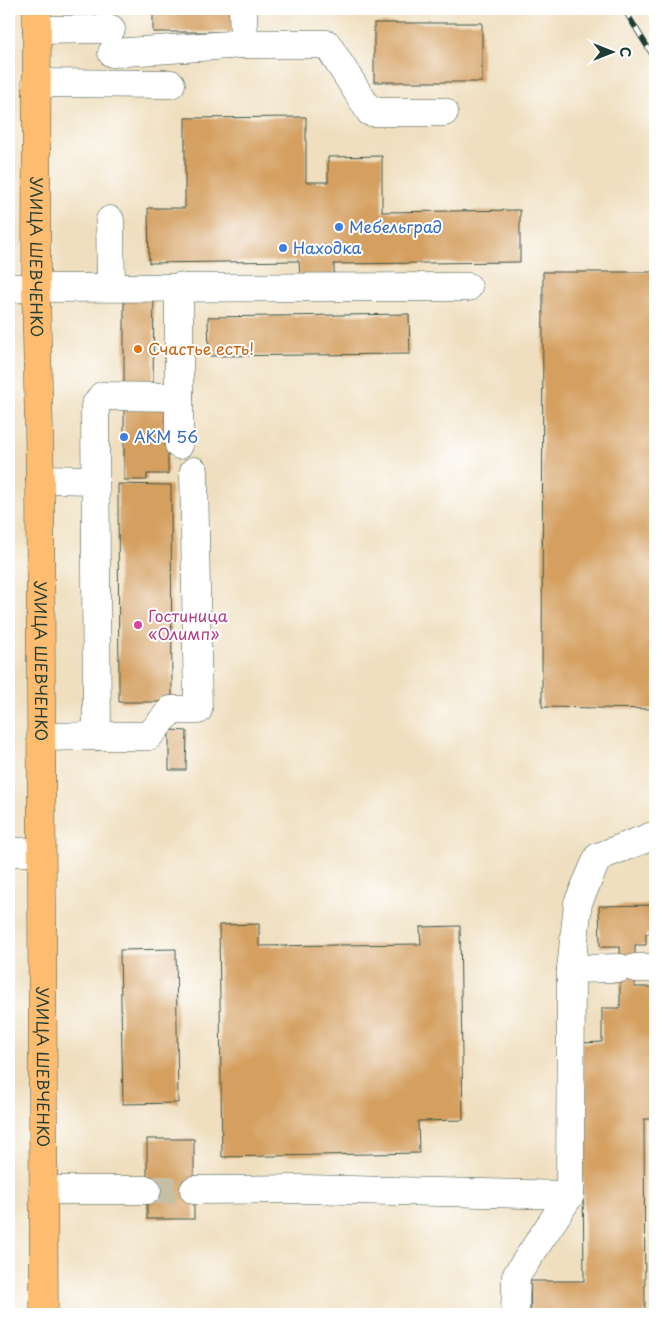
<svg xmlns="http://www.w3.org/2000/svg" width="664" height="1323" font-family="'Playpen Sans',sans-serif">
<rect width="100%" height="100%" fill="#fff"/>
<filter id="ink" filterUnits="userSpaceOnUse"><feTurbulence type="fractalNoise" baseFrequency=".02" numOctaves="2"/><feDisplacementMap in="SourceGraphic" scale="10" xChannelSelector="R" yChannelSelector="G"/><feConvolveMatrix kernelMatrix="1 2 1 2 8 2 1 2 1" color-interpolation-filters="sRGB"/></filter>
<filter id="wash" filterUnits="userSpaceOnUse"><feTurbulence type="fractalNoise" baseFrequency=".0096" numOctaves="4" result="noise"/><feDisplacementMap in="SourceGraphic" scale="20" xChannelSelector="R" yChannelSelector="G"/><feGaussianBlur stdDeviation="1.12" result="paint"/><feColorMatrix in="noise" values="0 0 0 0 0 0 0 0 0 0 0 0 0 0 0 0 0 1.4 0 .05"/><feComposite in="paint" operator="in"/></filter>
<g filter="url(#wash)">
<rect width="100%" height="100%" fill="#efdfbf"/>
<g id="blocks">
<g fill="#d49f5e">
<rect x="153" y="9" width="80" height="23"/>
<rect x="374" y="23" width="108" height="59"/>
<path d="M306,117V182H328V157L382,156V212L520,210V262L334,264V276H300L299,261L149,263L148,208H185V118Z"/>
<path d="M543,272H655V709L542,707Z"/>
<path d="M124,292H154L153,385H124Z"/>
<path d="M409,314L410,354L209,356L208,317Z"/>
<path d="M124,405H168V474H147V480H124Z"/>
<path d="M118,484L171,485L172,702H119Z"/>
<path d="M169,730L187,731L186,770H169Z"/>
<path d="M655,905V934H646V945H635V987H655V1119H644L645,1314H531L530,1281H584L582,1043L602,1042V1008H620V947H600L599,906Z"/>
<path d="M259,924V946L421,944L420,927L460,926L463,1120L418,1121L419,1153L222,1157L219,925Z"/>
<path d="M176,949L178,1103L123,1104L120,950Z"/>
<rect x="147" y="1139" width="47" height="80"/>
</g>
</g>
</g>
<g filter="url(#ink)">
<use href="#blocks" fill-opacity="0" stroke="#3e5549" stroke-width="1"/>
<g fill="none" stroke-linecap="round" stroke-linejoin="round">
<path stroke="#c5bfa3" stroke-width="28" stroke-dasharray="28 14" stroke-linecap="butt" d="M147,1190H194"/>
<g stroke="#3e5549" stroke-width="29">
<g id="minor">
<path d="M243,9L244,44"/>
<path d="M37,30L111,29"/>
<path d="M112,53L244,44H327L370,112H444"/>
<path d="M36,83L171,84"/>
<path d="M110,220L111,287"/>
<path d="M179,287V445"/>
<path d="M9,288L468,287"/>
<path d="M40,479L95,480"/>
<path d="M97,736H149L171,710H198L194,471"/>
<path d="M41,737L97,736L95,406L102,396L179,397"/>
<path d="M9,852H41"/>
<path d="M635,968H655"/>
<path d="M571,969L578,903L598,857L655,835"/>
<path d="M43,1190H147"/>
<path d="M194,1190L305,1189L570,1195L571,969L620,968"/>
<path d="M515,1314L516,1276L570,1195"/>
</g>
</g>
<g stroke="#3e5549" stroke-width="29">
<g id="major">
<path id="s1" d="M37,9L36,288L40,479L44,1314"/>
</g>
</g>
<use href="#minor" stroke="#fff" stroke-width="28"/>
<use href="#major" stroke="#fdbc70" stroke-width="28"/>
<g stroke="#1f3d34" stroke-width="5.5">
<path id="rail" d="M624,9L655,59"/>
</g>
<use href="#rail" stroke="#fff" stroke-width="4" stroke-dasharray="11" stroke-linecap="butt"/>
</g>
</g>
<g fill="#3f7fe0" stroke="#fff" stroke-width="2">
<circle cx="339" cy="227" r="5"/>
<circle cx="283" cy="248" r="5"/>
<circle cx="124" cy="437" r="5"/>
</g>
<circle fill="#e8710a" stroke="#fff" stroke-width="2" cx="138" cy="349" r="5"/>
<circle fill="#d1479c" stroke="#fff" stroke-width="2" cx="138" cy="625" r="5"/>
<g text-anchor="middle" stroke-width="4" stroke-linejoin="round" paint-order="stroke">
<g font-size="16" fill="#366cbe" stroke="#fff" text-anchor="start">
<text x="349" y="233">Мебельград</text>
<text x="293" y="254">Находка</text>
<text x="134" y="443">АКМ 56</text>
</g>
<g font-size="16" fill="#1f3d34" stroke="#fff">
<text dy="6" stroke="none"><textPath href="#s1" startOffset="248">УЛИЦА ШЕВЧЕНКО</textPath></text>
<text dy="6" stroke="none"><textPath href="#s1" startOffset="652">УЛИЦА ШЕВЧЕНКО</textPath></text>
<text dy="6" stroke="none"><textPath href="#s1" startOffset="1058">УЛИЦА ШЕВЧЕНКО</textPath></text>
</g>
<g font-size="16" fill="#c56008" stroke="#fff" text-anchor="start">
<text x="148" y="355">Счастье есть!</text>
</g>
<g font-size="16" fill="#b23c85" stroke="#fff" text-anchor="start">
<text x="148" y="622">Гостиница<tspan x="148" dy="18">«Олимп»</tspan></text>
</g>
</g>
<rect width="664" height="1323" fill="none" stroke="#fff" stroke-width="30"/>
<g transform="translate(612 52) rotate(90)" stroke="#ffffff" stroke-width="4" paint-order="stroke">
<path d="M0-4L9 19L0 12L-9 19Z" fill="#1f3d34"/>
<text y="-8" font-size="14" font-weight="bold" text-anchor="middle" fill="#1f3d34">С</text>
</g>
</svg>
